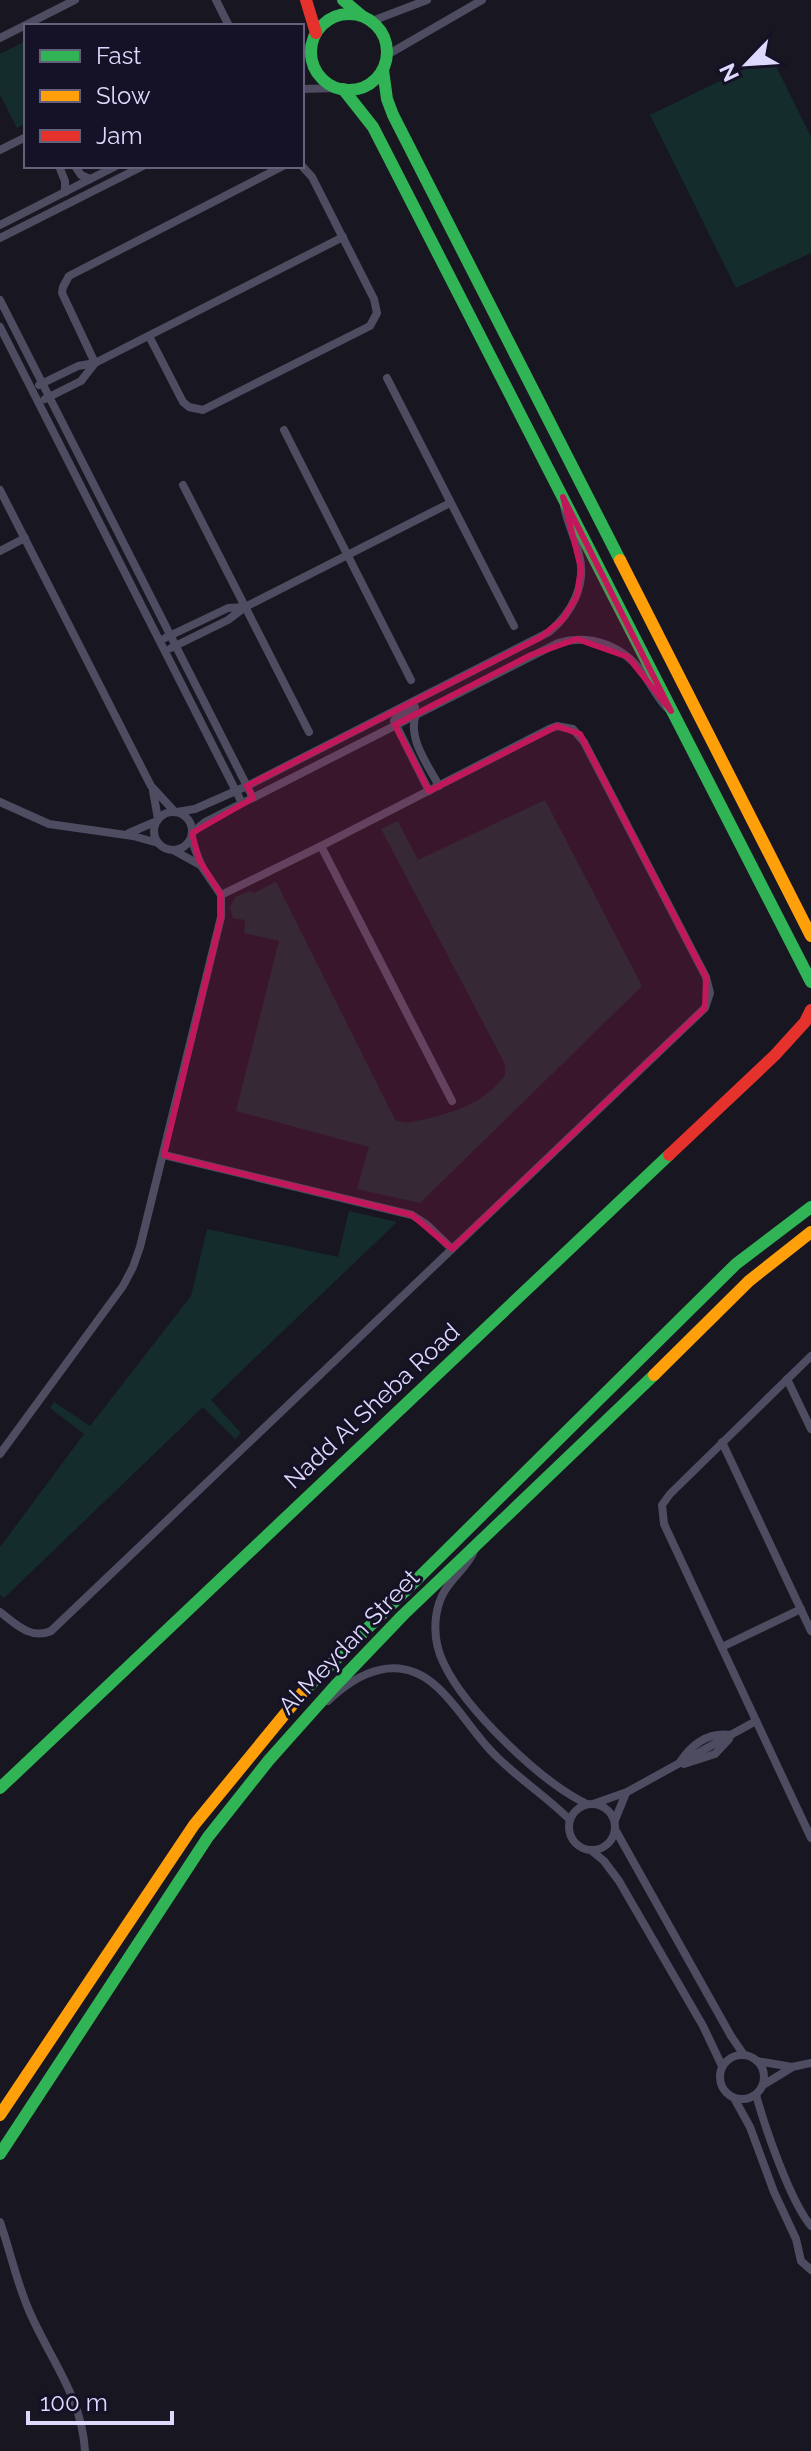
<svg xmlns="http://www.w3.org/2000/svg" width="811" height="2451" font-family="Raleway,sans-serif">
<rect width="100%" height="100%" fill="#181621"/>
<g fill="#152c2c">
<path d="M26,41V123L17,128L0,94V54Z"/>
<path d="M771,56L811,137V253L736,288L650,115Z"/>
<path d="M545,800L642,986L420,1203L357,1189L369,1147L236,1111L279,941L244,933L245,920L233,918L230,908L235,897L250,891L254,893L276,882L395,1120C406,1125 415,1121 427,1119C457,1111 486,1102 505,1075V1064L381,829L398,821L418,860Z"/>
<path d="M349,1211L397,1222L211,1400L241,1433L235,1439L203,1407L4,1598L0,1595V1547L84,1434L50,1408L54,1402L90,1426L191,1296L207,1229L338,1257Z"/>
</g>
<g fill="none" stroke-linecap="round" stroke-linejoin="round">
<g stroke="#4d4c61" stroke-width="8">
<path d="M216,0L229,26"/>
<path d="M372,21L427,0"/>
<path d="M0,38L75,0"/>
<path d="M387,55L482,0"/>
<path d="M302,56L314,39"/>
<path d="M302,89L339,88"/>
<path d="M0,150L26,137"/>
<path d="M59,166L65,181V192"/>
<path d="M75,166L81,175L90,179"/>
<path d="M0,225L116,166"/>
<path d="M0,238L143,166"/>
<path d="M0,300L253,798"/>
<path d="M0,327L242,803"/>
<path d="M149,336L183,402L189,407L203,410L370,326L377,313L374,299L312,177L302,166"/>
<path d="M95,363L62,293L63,287L69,276L283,166"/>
<path d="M387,378L514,626"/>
<path d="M39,385L78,366L95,363L343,237"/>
<path d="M45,399L81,381L95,363"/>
<path d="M284,430L411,680"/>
<path d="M183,485L309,732"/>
<path d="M0,490L151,786L175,812"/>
<path d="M0,551L25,538"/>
<path d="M165,638L228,608L245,607"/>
<path d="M171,648L228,620L245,607L450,503"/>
<path d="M415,707L397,717L394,721L429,791"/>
<path d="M416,714C407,738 428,765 439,786"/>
<path d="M153,791L158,819"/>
<path d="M0,802L49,824L133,836L158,843"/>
<circle cx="173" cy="831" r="19"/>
<path d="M177,812L195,809L247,786L549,632C572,613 587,584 579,554C575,537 567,523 564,506"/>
<path d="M129,833L157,821"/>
<path d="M192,833L205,822L558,643C590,634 622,645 642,672C651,684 656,697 667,708"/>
<path d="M191,839L202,867L221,895"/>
<path d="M321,846L452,1101"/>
<path d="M173,850L202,866"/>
<path d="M164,1155L412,1215L426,1224L452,1249"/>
<path d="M811,1356L670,1494L662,1505L664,1524L811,1838"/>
<path d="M787,1379L811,1429"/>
<path d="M722,1442L811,1631"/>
<path d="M0,1454L123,1286L133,1267L140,1247L221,917V895L321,846L549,729L557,726L573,729L584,742L706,977L710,993L705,1008L51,1631C31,1640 16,1624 0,1612"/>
<path d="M475,1549C464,1576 441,1580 436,1617C434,1633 437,1650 444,1664C466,1710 542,1783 587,1804"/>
<path d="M722,1647L801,1609"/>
<path d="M328,1701C359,1671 399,1653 436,1686C458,1705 474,1735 496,1756C519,1779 547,1797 570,1820"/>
<path d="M680,1762C692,1744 709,1732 731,1735"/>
<path d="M684,1764L715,1754L729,1739"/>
<circle cx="592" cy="1827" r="23"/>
<path d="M593,1804L627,1792L756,1721"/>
<path d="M615,1820L626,1793"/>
<path d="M616,1831L731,2036L744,2055"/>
<path d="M592,1851L604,1861L619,1881L703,2026L722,2066"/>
<circle cx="742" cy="2077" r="22"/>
<path d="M757,2061L792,2067L811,2063"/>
<path d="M763,2085L791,2068"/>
<path d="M756,2095C765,2127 790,2201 811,2226"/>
<path d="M734,2098L750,2127L774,2192L796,2239L801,2261L811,2270"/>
<path d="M0,2222C11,2253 17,2285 31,2315C52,2362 82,2398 85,2451"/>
</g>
<g stroke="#30b455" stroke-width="12">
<path d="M343,0L361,15"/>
<circle cx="349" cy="52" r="38"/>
<path d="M383,70L387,99L393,115L620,560"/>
<path d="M343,89L373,127L811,982"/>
<path d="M303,1692L736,1264L811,1207"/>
<path d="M0,1788L669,1155"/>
<path d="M0,2154L208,1837L269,1760L335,1686L403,1615L654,1375"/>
</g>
<g stroke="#ff9f0a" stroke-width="12">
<path d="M620,560L811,936"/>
<path d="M654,1375L749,1281L811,1232"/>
<path d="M0,2115L194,1825L303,1692"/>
</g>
<g stroke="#e5322d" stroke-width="12">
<path d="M306,0L316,33"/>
<path d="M669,1155L775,1055L805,1022L811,1010"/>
</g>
</g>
<path fill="#c2185b" fill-opacity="0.2" stroke="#c2185b" stroke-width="6" stroke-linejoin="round" d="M563,497L671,711L628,657L577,639L531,655L395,725L429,791L557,726L580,734L706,977L705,1008L452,1249L412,1215L164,1155L221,917V895L199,860L192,833L253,798L247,786L541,637L562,620L577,596L581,568Z"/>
<g text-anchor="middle" stroke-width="6" stroke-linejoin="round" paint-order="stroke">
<g font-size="24" fill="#ddd9fc" stroke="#151126">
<text transform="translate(372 1406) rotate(-43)" y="8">Nadd Al Sheba Road</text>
<text transform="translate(349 1642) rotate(-46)" y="8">Al Meydan Street</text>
</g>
</g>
<rect x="24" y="24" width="280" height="144" fill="#151126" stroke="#65617c" stroke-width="2"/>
<rect x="40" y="50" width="40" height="12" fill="#30b455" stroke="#65617c" stroke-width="2"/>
<text x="96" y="64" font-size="24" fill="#ddd9fc">Fast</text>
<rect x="40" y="90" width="40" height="12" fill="#ff9f0a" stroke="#65617c" stroke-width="2"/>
<text x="96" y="104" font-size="24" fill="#ddd9fc">Slow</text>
<rect x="40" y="130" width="40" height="12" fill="#e5322d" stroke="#65617c" stroke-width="2"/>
<text x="96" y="144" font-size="24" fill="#ddd9fc">Jam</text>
<g transform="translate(747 64) rotate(245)" stroke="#151126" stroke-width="6" paint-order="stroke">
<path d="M0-6L14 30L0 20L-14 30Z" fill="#ddd9fc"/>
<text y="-12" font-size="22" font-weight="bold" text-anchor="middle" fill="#ddd9fc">N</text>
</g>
<path d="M28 2411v12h144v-12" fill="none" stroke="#ddd9fc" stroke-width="4"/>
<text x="40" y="2411" font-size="24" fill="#ddd9fc" stroke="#151126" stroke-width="6" paint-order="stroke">100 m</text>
</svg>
